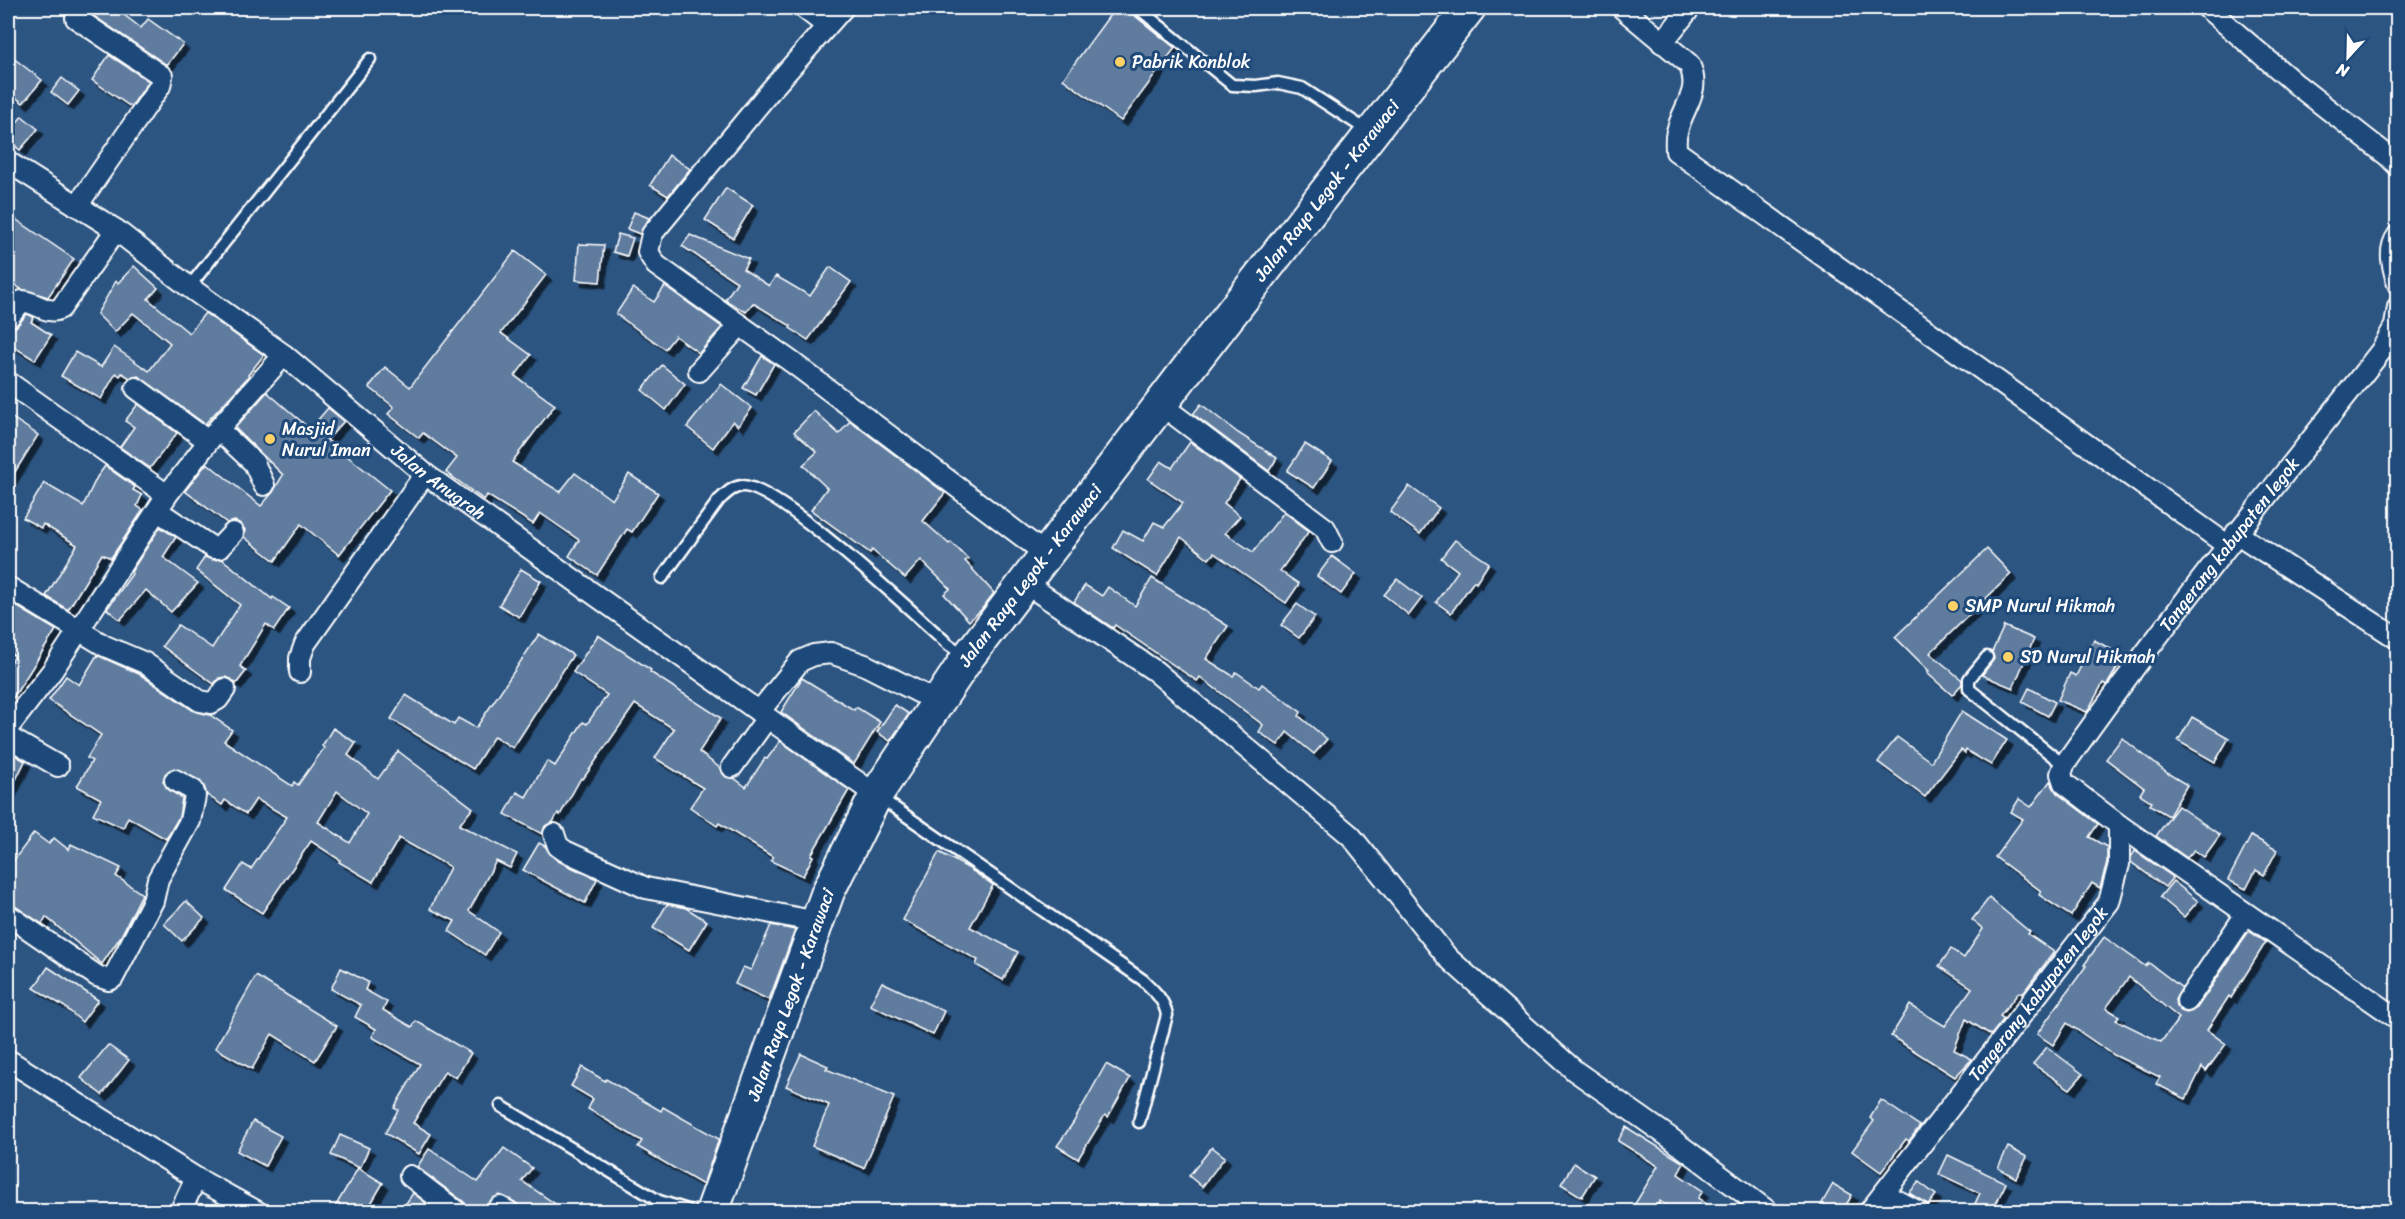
<svg xmlns="http://www.w3.org/2000/svg" width="2405" height="1219" font-family="Sriracha,sans-serif">
<defs>
<filter id="shadow"><feDropShadow dx="5.5" dy="5.5" stdDeviation="0" flood-color="#0009"/></filter>
</defs>
<rect width="100%" height="100%" fill="#2c5582"/>
<filter id="ink" filterUnits="userSpaceOnUse"><feTurbulence type="fractalNoise" baseFrequency=".0167" numOctaves="2"/><feDisplacementMap in="SourceGraphic" scale="12" xChannelSelector="R" yChannelSelector="G"/><feConvolveMatrix kernelMatrix="1 2 1 2 8 2 1 2 1" color-interpolation-filters="sRGB"/></filter>
<g filter="url(#ink)">
<g fill="#5e7c9f" stroke="#fff" stroke-width="1.5" fill-rule="evenodd" filter="url(#shadow)">
<path d="M82,8H115L141,28L148,19L183,44L167,65Z"/>
<path d="M1115,8H1125L1175,48L1121,121L1063,79Z"/>
<path d="M8,54L42,80L23,103L8,91Z"/>
<path d="M109,55L149,81L131,107L92,80Z"/>
<path d="M62,78L79,91L68,105L51,92Z"/>
<path d="M22,116L38,129L20,150L8,140V134Z"/>
<path d="M669,155L690,169L668,196L650,185Z"/>
<path d="M726,188L753,205L733,238L705,220Z"/>
<path d="M634,212L649,218L640,234L627,229Z"/>
<path d="M8,214L74,259L48,297L21,289L8,280Z"/>
<path d="M618,234L633,238L627,256L613,252Z"/>
<path d="M690,235L749,259L743,269L769,286L776,276L810,296L830,267L851,282L808,340L790,328L791,326L753,303L746,312L725,300L737,282L682,246Z"/>
<path d="M579,244L604,245L600,282L576,280Z"/>
<path d="M515,251L546,275L501,333L531,355L515,376L555,405L512,462L560,492L575,473L612,500L629,474L658,493L632,532L627,529L597,575L569,556L579,540L540,513L533,524L487,495L484,500L446,472L457,458L423,433L419,438L388,414L394,407L369,387L385,367L410,387Z"/>
<path d="M134,266L158,288L148,299L189,333L205,313L264,355L248,375L249,376L205,424L138,376L130,378L122,373L120,376L116,373L101,399L61,376L75,352L101,367L114,347L149,371L170,343L133,313L115,332L97,314L116,281L118,283Z"/>
<path d="M665,286L722,327L699,353L675,336L665,349L616,314L633,288L654,302Z"/>
<path d="M27,314L34,317L31,322L51,335L35,360L8,343L9,330L17,326Z"/>
<path d="M762,356L774,364L756,395L743,388Z"/>
<path d="M662,365L685,384L666,410L642,390Z"/>
<path d="M721,384L752,408L738,426L733,421L713,448L687,427Z"/>
<path d="M267,392L310,429L328,408L344,421L327,440L390,490L339,555L301,524L275,561L244,537L245,530L241,524L235,521L227,523L185,491L207,463L261,506L273,492L283,475L235,428Z"/>
<path d="M138,404L177,433L150,468L120,447L134,427L125,421Z"/>
<path d="M1201,404L1238,433L1277,458L1269,471L1193,414Z"/>
<path d="M814,411L839,434L850,421L945,493L923,521L949,544L951,542L968,559L965,561L994,593L981,610L969,621L944,594L950,589L921,560L905,578L872,550L870,553L811,510L827,488L803,465L817,452L794,432Z"/>
<path d="M8,415L38,435L8,483Z"/>
<path d="M1190,442L1240,479L1224,503L1240,516L1225,533L1253,552L1284,512L1309,531L1280,571L1299,584L1286,603L1214,553L1209,559L1181,537L1157,576L1113,548L1123,530L1143,541L1154,522L1164,527L1183,503L1148,479L1161,461L1172,468Z"/>
<path d="M1305,444L1332,461L1314,488L1287,471Z"/>
<path d="M105,466L135,487L133,490L142,495L137,506L143,510L111,558L102,554L68,610L46,596L77,545L43,524L41,528L23,518L44,483L83,506L97,477Z"/>
<path d="M1409,486L1439,508L1420,534L1390,512Z"/>
<path d="M160,527L176,537L163,557L198,583L171,612L146,590L120,620L107,609L132,574L131,572Z"/>
<path d="M1455,540L1489,563L1476,583L1474,581L1451,613L1436,602L1458,571L1441,558Z"/>
<path d="M1987,549L2011,574L1930,653L1962,680V684L1952,695L1927,673L1929,671L1895,637Z"/>
<path d="M1332,556L1356,574L1341,594L1317,576Z"/>
<path d="M205,557L213,560L222,559L272,599L273,597L289,608L274,630L266,624L240,666L246,671L236,684L231,679L225,677L219,678L214,684L162,646L178,625L212,648L240,605L196,570Z"/>
<path d="M521,569L541,581L519,617L499,605Z"/>
<path d="M1152,578L1228,626L1206,659L1233,676L1236,672L1259,688L1262,684L1301,712L1299,716L1327,739L1314,754L1287,732L1278,745L1259,732L1263,725L1200,677L1197,681L1115,625L1113,628L1074,602L1085,585L1102,596L1108,587L1135,606Z"/>
<path d="M1397,579L1422,598L1409,615L1384,595Z"/>
<path d="M8,601L56,630L8,706V667L15,656L8,652Z"/>
<path d="M1297,604L1315,617L1299,638L1281,625Z"/>
<path d="M2004,626L2034,639L2013,688L1982,675L1994,659L1992,652Z"/>
<path d="M539,634L573,655L513,748L494,736L473,769L391,719L406,695L454,725L458,718L476,728Z"/>
<path d="M598,635L651,670L650,672L721,718L699,752L720,768L726,777L734,778L746,787L765,758L767,759L780,741L849,790L811,855L813,856L803,876L771,861L773,857L719,823L717,826L690,807L703,788L655,758L674,729L635,704L583,779L581,778L560,815L558,813L553,822L545,826L542,834L505,814L517,792L526,797L547,761L555,766L583,722L587,724L607,695L573,672Z"/>
<path d="M2094,640L2124,656L2107,685L2103,683L2087,712L2058,700L2070,673L2076,676Z"/>
<path d="M97,655L139,674L194,711L210,715L232,730L224,741L292,786L294,782L298,785L324,748L322,746L333,728L356,743L348,755L378,779L398,751L473,808L459,825L517,854L510,868L496,861L469,911L499,932L485,955L449,931L455,921L430,909L450,867L399,838L373,882L339,862L340,860L311,841L262,913L226,890L243,864L251,869L287,817L256,799L246,814L225,800L222,805L207,795L204,786L199,780L174,768L165,774L163,781L169,790L182,798L179,817L166,839L128,817L123,828L93,814L101,799L77,786L92,761L87,758L101,735L49,700L66,676L79,685ZM337,791L367,814L350,843L318,822Z"/>
<path d="M802,678L854,710L856,707L880,722L854,764L781,712Z"/>
<path d="M2029,688L2055,702L2048,716L2022,702Z"/>
<path d="M895,705L909,714L890,741L877,732Z"/>
<path d="M1962,711L2007,740L1991,765L1966,750L1965,753L1961,750L1925,797L1878,762L1897,737L1931,762Z"/>
<path d="M2192,717L2229,738L2215,762L2178,741Z"/>
<path d="M2122,738L2167,773L2187,785L2169,816L2150,805L2152,802L2140,794L2144,788L2106,759Z"/>
<path d="M8,751L25,761L8,796Z"/>
<path d="M2050,781L2057,793L2098,824L2089,837L2107,847V862L2100,888L2092,883L2071,916L2039,895L2041,891L1995,857L2023,819L2011,812L2019,799L2031,807Z"/>
<path d="M2178,806L2220,835L2204,857L2194,850L2187,858L2156,836Z"/>
<path d="M34,833L49,844L54,838L69,850L71,844L121,868L116,876L142,894L121,936L102,964L46,917L42,924L8,902V855L14,860Z"/>
<path d="M2251,836L2277,850L2264,875L2256,870L2246,889L2228,880Z"/>
<path d="M539,843L545,846L551,855L558,861L597,879L585,903L523,870Z"/>
<path d="M2135,851L2173,877L2165,887L2131,862V857Z"/>
<path d="M939,852L968,868L993,885L970,927L1018,952L1003,980L976,965L978,960L903,920Z"/>
<path d="M2173,881L2198,901L2184,917L2160,897Z"/>
<path d="M1989,898L2030,932L2028,934L2054,952L2022,994L2019,992L2000,1016L2004,1019L1991,1035L1966,1019L1954,1050L1972,1059L1955,1077L1891,1036L1910,1005L1945,1026L1972,988L1939,966L1951,949L1964,958L1983,929L1972,920Z"/>
<path d="M186,901L204,918L182,941L164,924Z"/>
<path d="M667,904L686,908L707,921L689,950L653,928Z"/>
<path d="M771,925L795,930L769,1000L735,984L743,967L751,970Z"/>
<path d="M2249,931L2266,942L2231,998L2229,996L2207,1030L2226,1044L2206,1071L2202,1067L2186,1099L2156,1084L2160,1077L2114,1055L2067,1023L2053,1045L2037,1034L2086,966L2084,965L2104,937L2145,966L2149,963L2182,988L2175,1000L2176,1006L2181,1011L2187,1013L2197,1008ZM2129,977L2179,1018L2161,1042L2116,1020L2119,1016L2106,1008Z"/>
<path d="M48,967L98,1000L82,1022L65,1007L34,988Z"/>
<path d="M341,968L368,982L365,990L387,1002L383,1010L412,1027L416,1021L471,1053L456,1078L445,1071L413,1123L431,1134L419,1154L385,1133L398,1110L394,1108L420,1064L372,1037L376,1029L355,1017L361,1005L331,989Z"/>
<path d="M256,976L337,1026L315,1061L272,1034L252,1069L215,1048Z"/>
<path d="M882,982L944,1011L933,1035L870,1005Z"/>
<path d="M108,1045L129,1060L102,1095L81,1078Z"/>
<path d="M2047,1047L2083,1074L2070,1089L2033,1064Z"/>
<path d="M801,1054L828,1066L826,1069L894,1097L864,1168L812,1146L829,1105L786,1086Z"/>
<path d="M1106,1064L1130,1078L1108,1117L1105,1115L1078,1159L1057,1146L1073,1123Z"/>
<path d="M582,1067L605,1081L606,1079L661,1111L663,1107L719,1139L703,1185L638,1147L642,1141L588,1109L593,1099L571,1086Z"/>
<path d="M1881,1100L1920,1126L1909,1141L1906,1139L1881,1172L1852,1151L1874,1121L1870,1118Z"/>
<path d="M253,1121L281,1136L265,1166L237,1151Z"/>
<path d="M1626,1127L1684,1163L1678,1174L1703,1191L1698,1198L1718,1212H1676L1660,1201L1653,1212H1630L1658,1166L1618,1141Z"/>
<path d="M340,1135L369,1148L360,1168L331,1155Z"/>
<path d="M1212,1147L1225,1157L1202,1187L1189,1176Z"/>
<path d="M2008,1147L2027,1157L2016,1178L1998,1168Z"/>
<path d="M504,1148L532,1168L522,1181L567,1212H521L515,1202L500,1195L491,1200L484,1212H471L464,1202L417,1167L429,1149L478,1182Z"/>
<path d="M1948,1155L2006,1183L1992,1212H1971L1980,1193L1939,1174Z"/>
<path d="M1574,1163L1595,1176L1582,1197L1561,1184Z"/>
<path d="M358,1168L383,1183L366,1212H332Z"/>
<path d="M1919,1182L1936,1195L1928,1205L1909,1193Z"/>
<path d="M1833,1184L1852,1195L1842,1212H1817Z"/>
<path d="M413,1193L426,1203L421,1212H400Z"/>
</g>
<g fill="none" stroke-linecap="round" stroke-linejoin="round">
<g stroke="#fff" stroke-width="15">
<g id="lane">
<path d="M1138,8L1232,85L1256,86L1278,83L1302,88L1368,131"/>
<path d="M189,287L370,59"/>
<path d="M662,578L719,500C726,494 732,487 742,486C777,484 917,616 949,645L966,656"/>
<path d="M1987,657L1969,679V689L2064,765"/>
<path d="M879,797L1143,980C1154,991 1164,999 1167,1015L1139,1122"/>
<path d="M501,1106L659,1201L694,1212"/>
</g>
</g>
<g stroke="#fff" stroke-width="24">
<g id="street">
<path d="M804,8L826,25"/>
<path d="M843,8L770,91L652,234L648,252L656,265L793,363L1047,555"/>
<path d="M1622,8L1689,64C1702,92 1683,105 1677,132C1675,138 1676,145 1676,151L2227,545"/>
<path d="M2207,8L2297,85L2388,156L2398,166"/>
<path d="M76,18L162,76L160,86L77,206"/>
<path d="M1662,43L1690,8"/>
<path id="s1" d="M8,162L116,230L189,287L284,355L425,474L876,795"/>
<path d="M2398,235C2387,250 2393,268 2398,284"/>
<path d="M8,318L22,301C37,302 48,316 61,308L116,230"/>
<path d="M699,371L740,325"/>
<path d="M8,382L167,495"/>
<path d="M136,388L208,441"/>
<path d="M1160,404L1325,528L1332,542"/>
<path d="M218,429L254,463L264,485"/>
<path d="M158,511L213,548H219L233,533"/>
<path d="M2236,533L2398,639"/>
<path d="M1025,583L1155,671L1351,836L1448,958L1575,1071L1669,1137L1769,1212"/>
<path d="M8,587L105,646L145,663L200,701L211,703L218,699L225,689"/>
<path d="M300,672V658L305,644L425,474"/>
<path d="M759,712L800,661L814,655L831,653L865,665L938,702"/>
<path d="M8,728L52,671L167,495L218,429L284,355"/>
<path d="M8,737L58,766"/>
<path d="M732,767L767,718"/>
<path d="M2119,825L2398,1019"/>
<path d="M554,834L558,846L565,851L646,888L817,922"/>
<path d="M8,915L97,976L109,980L113,978L153,901L158,879L190,821L195,796L193,790L175,780"/>
<path d="M2187,1001L2246,914"/>
<path d="M8,1060L196,1178L258,1212"/>
<path d="M410,1176L457,1212"/>
<path d="M1884,1194L1919,1212"/>
<path d="M180,1212L196,1178"/>
<path d="M496,1212L500,1207L509,1212"/>
<path id="s2" d="M1869,1212L2109,902L2119,864V825L2064,783L2061,774L2064,765C2164,622 2274,488 2381,351L2395,326L2398,307"/>
</g>
</g>
<g stroke="#fff" stroke-width="36">
<g id="primary">
<path id="s3" d="M712,1212L828,892L876,795L968,657L1186,371L1469,8"/>
</g>
</g>
<use href="#lane" stroke="#1f4a7a" stroke-width="10"/>
<use href="#street" stroke="#1f4a7a" stroke-width="20"/>
<use href="#primary" stroke="#1f4a7a" stroke-width="32"/>
</g>
</g>
<g fill="#ffd166" stroke="#1f4a7a" stroke-width="2">
<circle cx="1120" cy="62" r="6"/>
<circle cx="270" cy="439" r="6"/>
<circle cx="1953" cy="606" r="6"/>
<circle cx="2008" cy="657" r="6"/>
</g>
<g text-anchor="middle" stroke-width="6" stroke-linejoin="round" paint-order="stroke">
<g font-size="18" fill="#fff" stroke="#1f4a7a" text-anchor="start">
<text x="1132" y="68">Pabrik Konblok</text>
<text x="282" y="435">Masjid<tspan x="282" dy="21">Nurul Iman</tspan></text>
<text x="1965" y="612">SMP Nurul Hikmah</text>
<text x="2020" y="663">SD Nurul Hikmah</text>
</g>
<g font-size="18" fill="#fff" stroke="#1f4a7a">
<text dy="6" stroke="none"><textPath href="#s3" startOffset="1203">Jalan Raya Legok - Karawaci</textPath></text>
<text dy="6" stroke="none"><textPath href="#s1" startOffset="537">Jalan Anugrah</textPath></text>
<text dy="6" stroke="none"><textPath href="#s2" startOffset="834">Tangerang kabupaten legok</textPath></text>
<text dy="6" stroke="none"><textPath href="#s3" startOffset="717">Jalan Raya Legok - Karawaci</textPath></text>
<text dy="6" stroke="none"><textPath href="#s3" startOffset="231">Jalan Raya Legok - Karawaci</textPath></text>
<text dy="6" stroke="none"><textPath href="#s2" startOffset="276">Tangerang kabupaten legok</textPath></text>
</g>
</g>
<rect width="2405" height="1219" fill="none" stroke="#1f4a7a" stroke-width="30"/>
<rect x="15" y="15" width="2375" height="1189" fill="none" stroke="#fff" stroke-width="2" filter="url(#ink)"/>
<g transform="translate(2348 57) rotate(202)" stroke="#1f4a7a" stroke-width="4.5" paint-order="stroke">
<path d="M0-4.5L10 22L0 15L-10 22Z" fill="#ffffff"/>
<text y="-9" font-size="16" font-weight="bold" text-anchor="middle" fill="#ffffff">N</text>
</g>
</svg>
